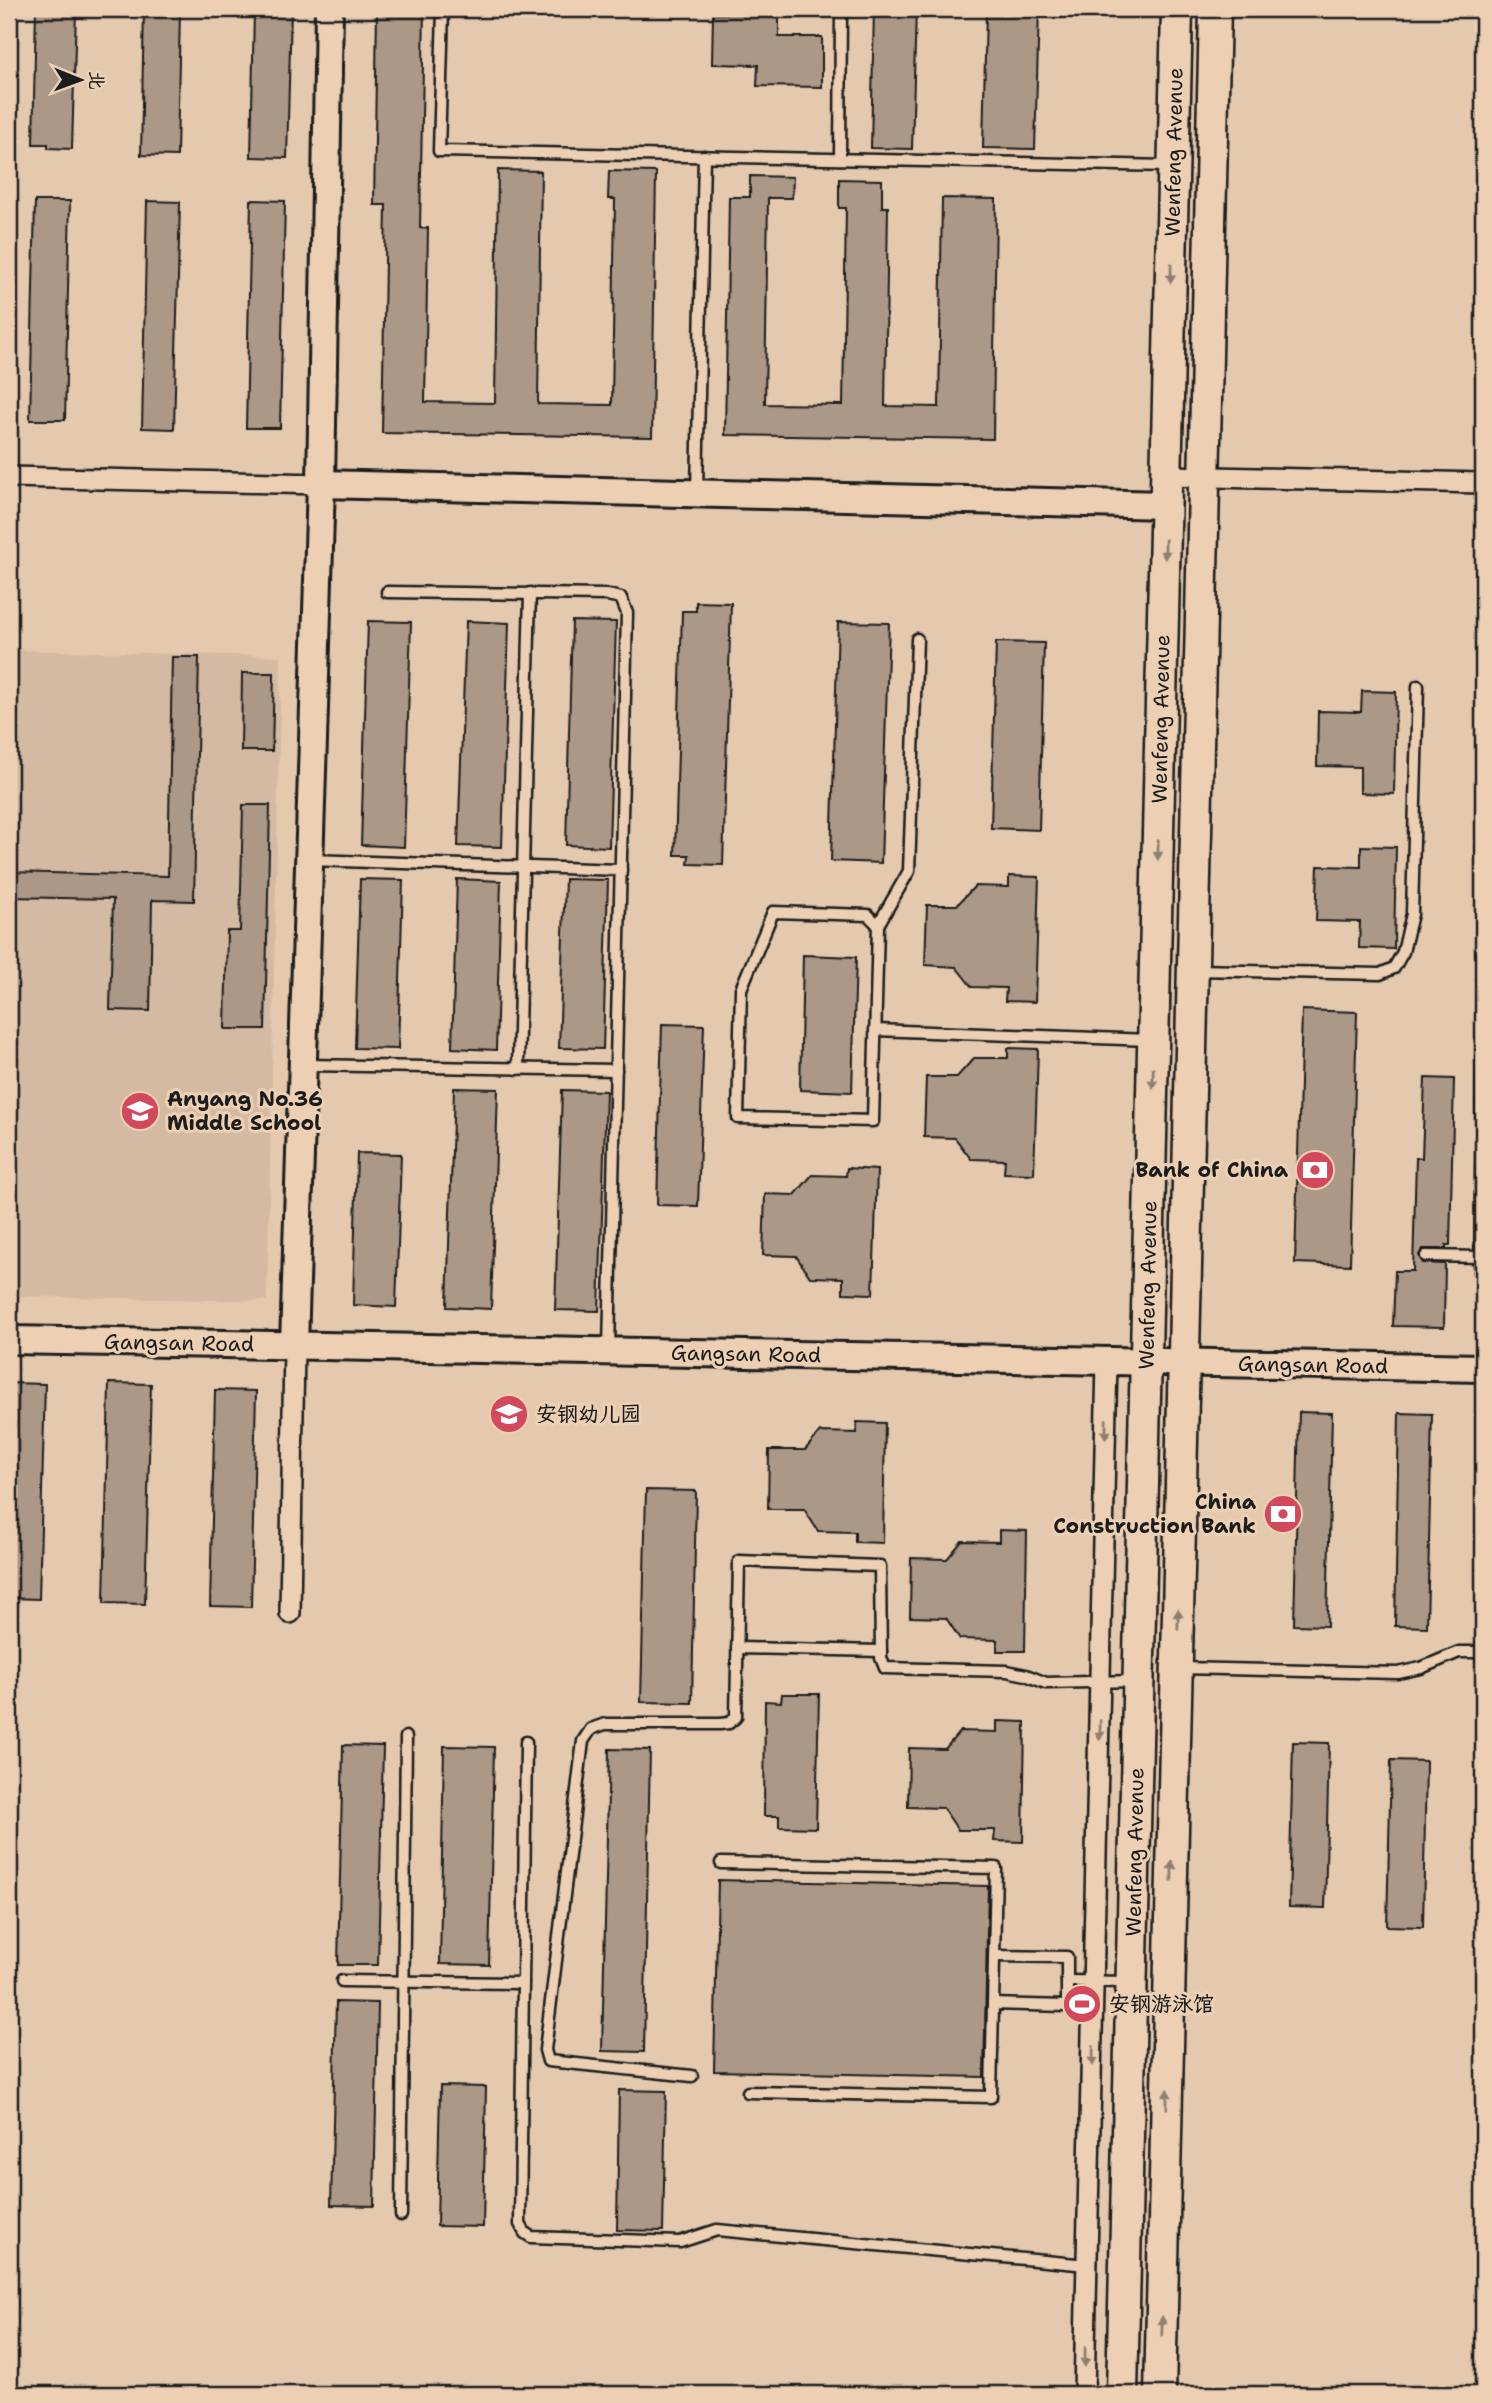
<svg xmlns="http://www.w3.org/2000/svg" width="1492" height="2403" font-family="'Shantell Sans','LXGW WenKai TC',sans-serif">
<rect width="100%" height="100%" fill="#e5c9ae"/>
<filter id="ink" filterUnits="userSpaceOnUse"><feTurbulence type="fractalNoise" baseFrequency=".0143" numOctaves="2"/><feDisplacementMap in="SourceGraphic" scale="14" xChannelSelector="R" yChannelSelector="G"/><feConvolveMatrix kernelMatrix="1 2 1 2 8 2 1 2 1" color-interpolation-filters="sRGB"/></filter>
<g filter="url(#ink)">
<path fill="#d4baa2" d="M9,650L281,656L267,1301L9,1296Z"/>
<g fill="#ac9886" stroke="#1c1c1c" stroke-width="2">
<path d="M36,9H76L72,149L48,148V144H33Z"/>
<path d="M144,9H180L177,156L141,155Z"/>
<path d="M254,9H291L287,158L251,157Z"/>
<path d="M377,9H424L420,228H428L425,402L495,403L498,170L541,171L538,404L612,405L615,199H608L609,171L656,172L652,437L382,433L386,205H374Z"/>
<path d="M874,9H916L912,149L871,148Z"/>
<path d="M986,9H1039L1035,149L983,148Z"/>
<path d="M713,14L779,15V37H822V87L757,86L758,65L712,64Z"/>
<path d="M750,176L793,177L792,198H768L765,404L843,405L846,208H839V179L882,180V207H888L885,406L939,407L942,198L996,199L993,439L725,435L729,197H750Z"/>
<path d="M251,200L285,201L280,428H246Z"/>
<path d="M35,201H70L65,420H30Z"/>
<path d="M147,201L180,202L174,429L142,428Z"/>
<path d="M696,602L731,603L723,865L688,864L689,855H675L682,611H696Z"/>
<path d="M368,621L411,622L404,847L361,845Z"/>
<path d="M466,621L509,623L502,847L458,846Z"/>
<path d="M572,621L616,622L609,847L566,845Z"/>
<path d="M838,622L889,623L881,863L831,861Z"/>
<path d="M996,642L1044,643L1039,830L991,828Z"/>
<path d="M172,657H199L194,901L152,900L150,1011L110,1010L113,899L9,897V872L168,876Z"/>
<path d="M242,673H274L272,751H241Z"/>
<path d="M1362,691L1396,692L1394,794L1360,793V767L1317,766L1318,711L1361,712Z"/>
<path d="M243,805H270L265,1029H225L227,931H240Z"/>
<path d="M1361,846L1396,847L1394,949L1359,948L1360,922L1316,921L1318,866L1361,867Z"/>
<path d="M1009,876L1039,877L1035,1002L1005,1001L1006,988L972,987L956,967L925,965L927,905H957L975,886L1009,887Z"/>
<path d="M360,879L403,880L398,1049L355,1048Z"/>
<path d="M457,879L501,881L496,1050L452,1048Z"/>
<path d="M565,879L608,880L603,1049L559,1048Z"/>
<path d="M803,955L856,957L852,1092L800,1090Z"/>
<path d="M1302,1010L1357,1012L1350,1265L1295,1263Z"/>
<path d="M662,1024L704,1025L698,1206L657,1205Z"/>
<path d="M1008,1048L1038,1049L1034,1174L1004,1173L1005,1160L971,1159L955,1138L924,1137L926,1077H957L974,1058H1008Z"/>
<path d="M1425,1078L1454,1079L1450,1245H1446V1249H1423L1419,1255L1423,1263L1445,1264L1444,1327L1393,1326L1395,1271H1413L1416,1158H1422Z"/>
<path d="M454,1088L498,1089L491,1309L447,1307Z"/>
<path d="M562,1090L606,1091L599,1311L555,1310Z"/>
<path d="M357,1153L401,1154L396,1307L353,1305Z"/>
<path d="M847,1168L877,1170L873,1294L843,1293V1278L810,1277L796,1256L763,1255L765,1194L795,1195L812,1175L846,1176Z"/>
<path d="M9,1383L45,1384L39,1599L9,1598Z"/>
<path d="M109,1383L151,1384L145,1604L104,1603Z"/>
<path d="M215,1390L256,1391L251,1607L210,1606Z"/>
<path d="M1299,1412L1332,1413L1327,1626L1294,1625Z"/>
<path d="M1399,1413L1432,1414L1427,1627L1395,1626Z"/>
<path d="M857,1422L885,1423L883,1543L855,1542V1532L818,1531L804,1509H768L769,1450H805L820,1432L857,1433Z"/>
<path d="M646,1490L696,1491L692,1703L641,1702Z"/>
<path d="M999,1530L1027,1531L1025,1651H997V1640L960,1639L946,1618L910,1617L911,1558L947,1559L962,1541L999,1542Z"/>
<path d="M782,1694H819L816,1828L779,1827V1816H764L765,1701L781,1702Z"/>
<path d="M997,1721L1025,1722L1023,1842L994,1841L995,1830H958L943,1808L908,1807L909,1748L945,1749L960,1731L997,1732Z"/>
<path d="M1293,1742L1329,1743L1325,1908L1289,1907Z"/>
<path d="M343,1745L383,1746L378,1965H338Z"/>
<path d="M444,1746L494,1747L489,1965L440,1964Z"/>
<path d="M609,1749L650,1750L644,2052L602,2051Z"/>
<path d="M1391,1760L1426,1761L1423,1927L1387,1926Z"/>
<path d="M718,1880L988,1886L984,2077L714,2071Z"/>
<path d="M336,2002L378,2003L374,2206L331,2205Z"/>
<path d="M440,2086L486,2087L483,2227L437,2226Z"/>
<path d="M619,2090L666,2091L663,2231L617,2230Z"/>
</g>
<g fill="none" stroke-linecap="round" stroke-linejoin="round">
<g stroke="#1c1c1c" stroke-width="15">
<g id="lane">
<path d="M443,9L439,151L1170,166"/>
<path d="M840,159L841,9"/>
<path d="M697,492L704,156"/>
<path d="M387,592L607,595L621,598L627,613L609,1348"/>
<path d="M310,860L621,870"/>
<path d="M773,912L868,915L878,925L873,1121L738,1118L741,989Z"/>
<path d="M878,925L909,871L917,639"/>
<path d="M1195,970L1380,974L1394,968L1403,952L1412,914L1418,686"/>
<path d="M875,1030L1150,1040"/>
<path d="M305,1065L616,1070"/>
<path d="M518,1069L530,593"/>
<path d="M1426,1256L1483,1257"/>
<path d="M1480,1278L1483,1033"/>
<path d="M737,1648L881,1651"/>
<path d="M1180,1668L1398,1673L1421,1668L1459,1652H1483"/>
<path d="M526,1742L520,2224L525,2233L531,2237L680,2242L717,2230L1087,2265"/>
<path d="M721,1863L996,1868L991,2097L748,2092"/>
<path d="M342,1981L523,1983"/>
<path d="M1067,1981L1128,1982"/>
<path d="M993,2004L1067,2006V1957L994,1956"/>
<path d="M692,2076L548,2061L545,2050L583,1741L591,1729L605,1724H720L729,1723L736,1717L739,1561L880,1566L881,1658L885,1668L1007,1671L1026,1675L1046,1683L1135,1681"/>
<path d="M401,2215L406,1737"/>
</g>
</g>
<g stroke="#1c1c1c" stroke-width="24">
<g id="street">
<path d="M1167,476L1483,483"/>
<path d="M9,477L321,484"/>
<path d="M290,1613L294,1345"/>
<path d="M1084,2394L1107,1361"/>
</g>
</g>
<g stroke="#1c1c1c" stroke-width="32">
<g id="secondary">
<path d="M321,484L1166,505"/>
<path d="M9,1340L1483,1368"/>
<path d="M294,1345L321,484L329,9"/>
</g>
</g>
<g stroke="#1c1c1c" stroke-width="35">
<g id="primary">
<path d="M1122,2394L1177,9"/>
<path d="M1160,2394L1215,9"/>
</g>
</g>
<use href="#lane" stroke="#edd0b4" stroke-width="10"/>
<use href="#street" stroke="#edd0b4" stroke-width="19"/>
<use href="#secondary" stroke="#edd0b4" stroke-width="26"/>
<use href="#primary" stroke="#edd0b4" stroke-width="30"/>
</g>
<defs><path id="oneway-solid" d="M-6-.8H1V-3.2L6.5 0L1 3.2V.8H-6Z" transform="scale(1.75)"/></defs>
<g fill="#8f7f70">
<use href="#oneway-solid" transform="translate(1171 273) rotate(91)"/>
<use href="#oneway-solid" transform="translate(1165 549) rotate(91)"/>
<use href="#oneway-solid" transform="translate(1158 850) rotate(91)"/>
<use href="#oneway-solid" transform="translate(1153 1078) rotate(91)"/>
<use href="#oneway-solid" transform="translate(1106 1429) rotate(91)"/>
<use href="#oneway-solid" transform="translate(1178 1619) rotate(-89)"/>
<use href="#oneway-solid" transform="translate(1100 1730) rotate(91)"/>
<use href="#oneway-solid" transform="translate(1172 1871) rotate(-89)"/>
<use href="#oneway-solid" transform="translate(1093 2056) rotate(92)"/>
<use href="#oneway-solid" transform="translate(1167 2099) rotate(-89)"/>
<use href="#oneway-solid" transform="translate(1162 2326) rotate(-89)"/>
<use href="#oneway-solid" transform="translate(1085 2357) rotate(91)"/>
</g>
</g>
<defs>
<g id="school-disc" transform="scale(2.0125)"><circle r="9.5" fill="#d1495b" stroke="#edd0b4"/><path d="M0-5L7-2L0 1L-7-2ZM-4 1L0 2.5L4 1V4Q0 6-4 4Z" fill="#fff"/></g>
<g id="bank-disc" transform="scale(2.0125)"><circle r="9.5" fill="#d1495b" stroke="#edd0b4"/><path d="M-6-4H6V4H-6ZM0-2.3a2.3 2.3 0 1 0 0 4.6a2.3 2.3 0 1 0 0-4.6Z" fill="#fff"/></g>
<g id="stadium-disc" transform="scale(2.0125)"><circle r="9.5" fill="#d1495b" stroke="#edd0b4"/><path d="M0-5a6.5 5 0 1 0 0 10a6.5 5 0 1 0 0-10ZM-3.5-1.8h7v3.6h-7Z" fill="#fff"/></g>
</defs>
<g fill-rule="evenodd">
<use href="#school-disc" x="140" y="1111"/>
<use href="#bank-disc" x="1315" y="1170"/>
<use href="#school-disc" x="509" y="1414"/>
<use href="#bank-disc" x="1283" y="1514"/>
<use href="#stadium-disc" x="1082" y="2004"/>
</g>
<g text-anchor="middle" stroke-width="6" stroke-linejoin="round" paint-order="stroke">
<g font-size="21" fill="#1c1c1c" stroke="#edd0b4">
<text transform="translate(1174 152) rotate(-89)" y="7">Wenfeng Avenue</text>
<text transform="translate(1161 719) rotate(-89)" y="7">Wenfeng Avenue</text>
<text transform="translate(1148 1285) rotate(-89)" y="7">Wenfeng Avenue</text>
<text transform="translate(179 1343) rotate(1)" y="7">Gangsan Road</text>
<text transform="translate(746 1354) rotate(1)" y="7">Gangsan Road</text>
<text transform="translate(1313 1365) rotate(1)" y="7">Gangsan Road</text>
<text transform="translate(1135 1852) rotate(-89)" y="7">Wenfeng Avenue</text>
</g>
<g font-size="21" font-weight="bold" fill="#1c1c1c" stroke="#edd0b4" text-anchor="start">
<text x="167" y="1106">Anyang No.36<tspan x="167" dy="24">Middle School</tspan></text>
<text x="1288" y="1177" text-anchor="end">Bank of China</text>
<text x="536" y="1421">安钢幼儿园</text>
<text x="1256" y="1509" text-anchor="end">China<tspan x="1256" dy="24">Construction Bank</tspan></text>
<text x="1109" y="2011">安钢游泳馆</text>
</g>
</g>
<rect width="1492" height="2403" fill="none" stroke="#edd0b4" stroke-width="35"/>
<rect x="18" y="18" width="1457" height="2368" fill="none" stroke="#1c1c1c" stroke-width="2.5" filter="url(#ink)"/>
<g transform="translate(80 80) rotate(91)" stroke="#edd0b4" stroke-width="5" paint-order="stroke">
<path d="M0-5L12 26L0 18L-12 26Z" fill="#1c1c1c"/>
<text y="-10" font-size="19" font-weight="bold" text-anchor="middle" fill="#1c1c1c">北</text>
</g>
</svg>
